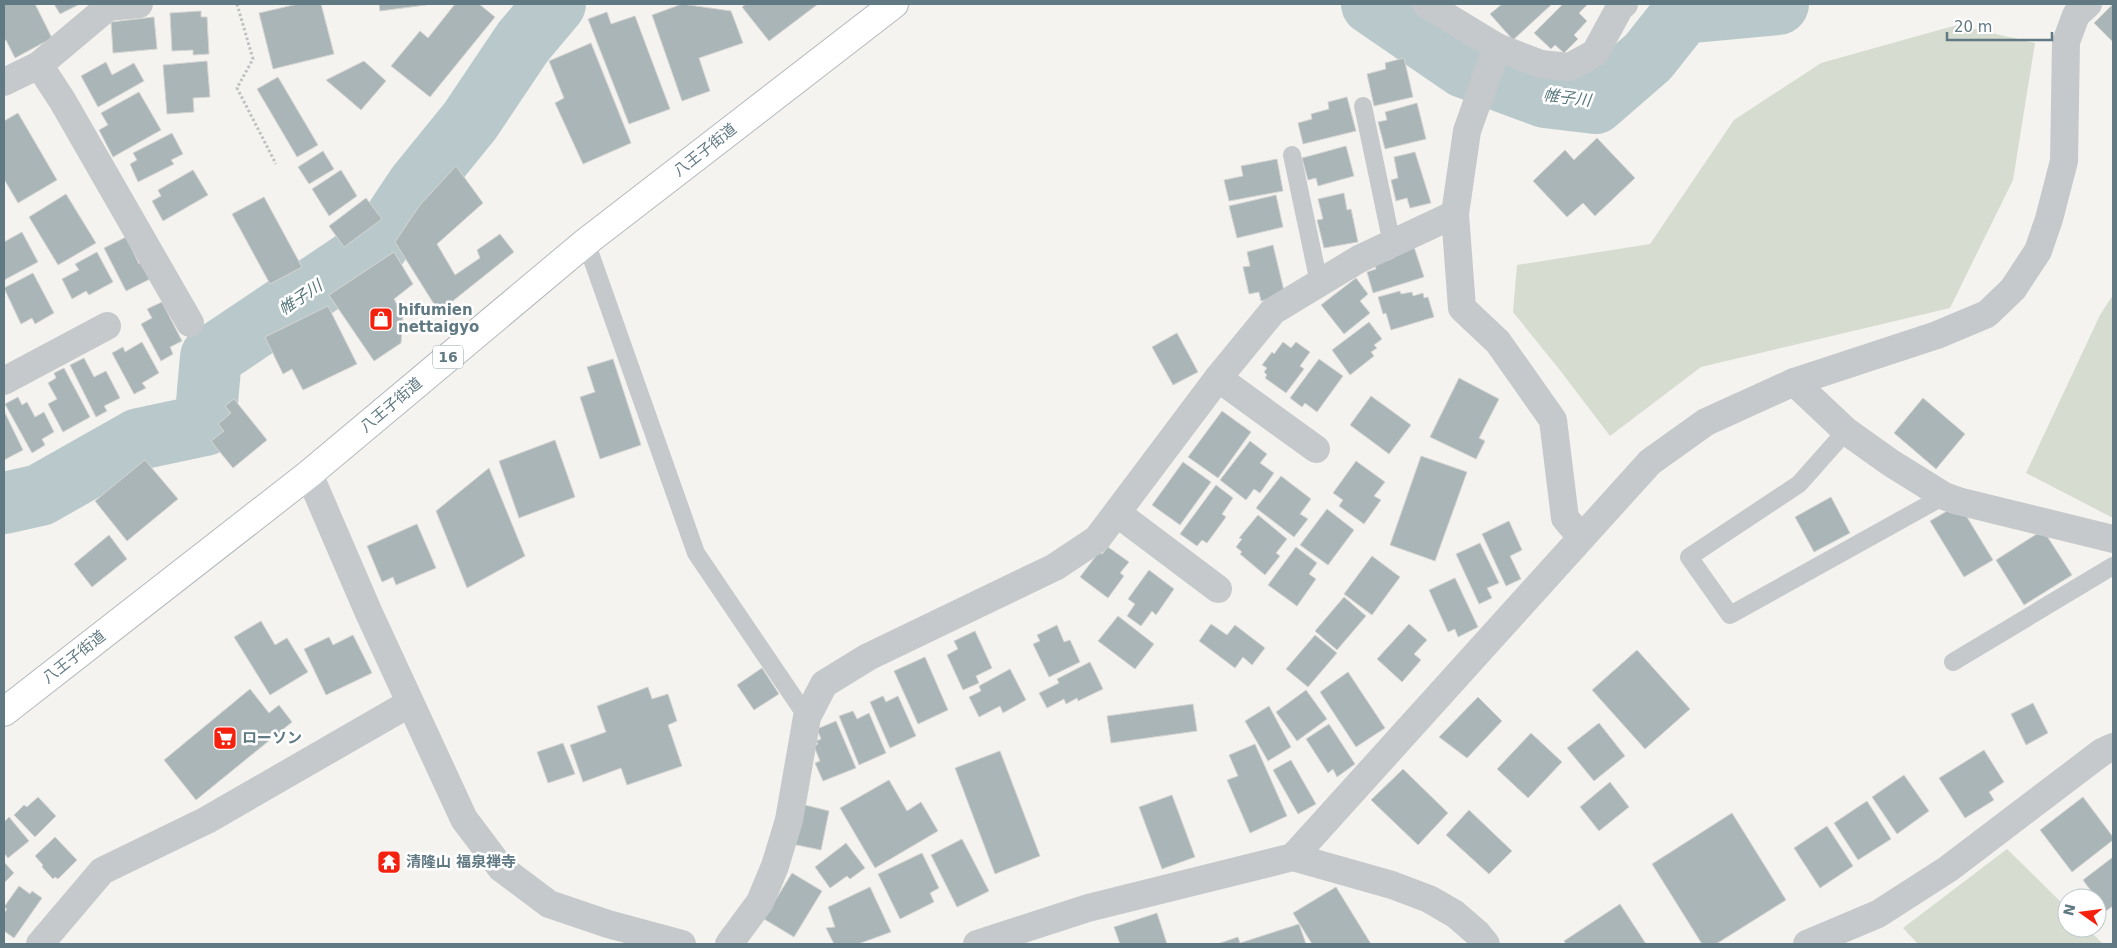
<svg xmlns="http://www.w3.org/2000/svg" width="2117" height="948" font-family="'DejaVu Sans','Noto Sans JP',sans-serif">
<rect width="100%" height="100%" fill="#f4f3ef"/>
<g fill="#d6dccf">
<path d="M1957,25L2035,43L2013,180L1950,308L1701,367L1610,436L1559,369L1513,312L1517,265L1650,244L1734,120L1821,63Z"/>
<path d="M2113,295V518L2026,473L2100,315Z"/>
<path d="M2007,849L2067,908V928H2087L2103,944H1918L1903,928Z"/>
</g>
<g fill="none" stroke-linecap="round" stroke-linejoin="round">
<g stroke="#b9c9cb" stroke-width="62">
<path d="M1372,4L1464,67L1545,97L1595,103L1648,57L1683,13L1778,4"/>
<path d="M4,503L40,495L139,439L205,425L211,357L378,245L418,185L470,121L523,42L555,4"/>
</g>
</g>
<g fill="#a9b5b7" stroke="#d5d4d2">
<path d="M4,4H35L52,38L15,58L6,40L4,41Z"/>
<path d="M54,4H80L60,14Z"/>
<path d="M298,4H321L334,54L273,69L259,13Z"/>
<path d="M379,4H426V5L380,11Z"/>
<path d="M455,4H479L495,17L430,97L391,66L420,31L428,38Z"/>
<path d="M682,4L731,11L743,43L699,58L710,91L682,101L652,15Z"/>
<path d="M746,4H818L769,41L742,7Z"/>
<path d="M1502,4H1552L1513,40L1490,14Z"/>
<path d="M1563,4H1588L1579,13L1587,21L1574,35L1578,39L1564,53L1555,45L1551,49L1534,33Z"/>
<path d="M2113,4V42L2094,23Z"/>
<path d="M201,11V17H207L209,54L193,55V50L172,51L170,13Z"/>
<path d="M607,12L611,24L635,16L670,109L629,124L588,19Z"/>
<path d="M154,17L157,49L113,53L111,22Z"/>
<path d="M591,43L631,143L583,164L555,103L564,98L549,61Z"/>
<path d="M1404,58L1413,97L1374,106L1367,74L1386,69L1385,63Z"/>
<path d="M207,61L210,97L193,98L194,112L167,114L163,65Z"/>
<path d="M364,61L386,81L361,110L326,80Z"/>
<path d="M106,62L112,75L134,63L144,81L98,107L81,76Z"/>
<path d="M278,77L318,145L297,157L257,89Z"/>
<path d="M139,92L161,130L113,157L99,130L108,125L101,113Z"/>
<path d="M1347,97L1356,131L1303,144L1298,123L1312,119L1311,114L1329,109L1328,102Z"/>
<path d="M1417,103L1426,139L1385,149L1378,122L1387,120L1385,112Z"/>
<path d="M18,113L57,180L18,203L4,179V121Z"/>
<path d="M172,133L183,154L171,160L174,164L138,182L130,164L137,160L133,153Z"/>
<path d="M1597,138L1635,178L1595,216L1583,203L1567,217L1533,181L1565,150L1574,160Z"/>
<path d="M1346,146L1354,176L1318,186L1316,178L1308,180L1302,158Z"/>
<path d="M323,151L334,169L309,184L298,167Z"/>
<path d="M1415,152L1431,203L1410,208L1407,198L1396,201L1391,180L1398,178L1394,157Z"/>
<path d="M1277,159L1283,191L1229,201L1224,180L1243,176L1241,166Z"/>
<path d="M456,166L483,203L437,244L455,275L480,258L477,250L500,234L514,252L439,312L395,242L420,205Z"/>
<path d="M193,170L208,195L163,221L152,201L161,196L158,190Z"/>
<path d="M341,170L357,196L329,216L312,189Z"/>
<path d="M1344,193L1347,210L1351,209L1358,242L1324,248L1317,220L1323,219L1318,199Z"/>
<path d="M66,194L96,243L58,265L29,217Z"/>
<path d="M1276,195L1283,227L1237,238L1229,206Z"/>
<path d="M264,197L302,267L270,284L232,214Z"/>
<path d="M366,198L382,219L344,247L329,226Z"/>
<path d="M22,232L38,262L4,280V242Z"/>
<path d="M126,237L139,264L142,263L150,279L126,291L104,248Z"/>
<path d="M1273,245L1285,295L1261,301L1259,292L1249,294L1243,267L1250,266L1247,252Z"/>
<path d="M1414,247L1424,277L1373,293L1367,272L1376,269L1375,265L1394,258L1393,254Z"/>
<path d="M97,252L113,282L89,295L86,291L72,299L62,279L79,270L75,264Z"/>
<path d="M394,252L413,284L394,299L403,316L401,343L374,361L329,295Z"/>
<path d="M33,273L54,313L35,324L32,318L21,324L4,288Z"/>
<path d="M1356,278L1368,294L1360,301L1370,313L1344,334L1321,305Z"/>
<path d="M1400,291L1401,294L1412,292L1413,296L1423,293L1424,298L1428,297L1434,317L1391,330L1386,313L1383,314L1378,297Z"/>
<path d="M162,302L182,341L170,347L173,354L161,361L141,324L152,318L147,309Z"/>
<path d="M328,306L357,364L303,390L292,369L283,374L265,337Z"/>
<path d="M1369,322L1382,339L1374,345L1377,348L1371,352L1374,356L1350,375L1332,350Z"/>
<path d="M1177,333L1198,372L1173,385L1152,347Z"/>
<path d="M142,342L159,373L142,383L146,388L134,394L112,353L123,347L125,352Z"/>
<path d="M1283,342L1291,348L1296,342L1310,352L1300,366L1304,369L1286,393L1265,378L1267,375L1264,372L1267,368L1262,365L1272,352L1274,354Z"/>
<path d="M84,358L94,377L106,371L120,398L104,406L107,411L96,417L70,365Z"/>
<path d="M613,359L641,445L600,459L580,397L595,392L587,367Z"/>
<path d="M1319,359L1343,376L1317,412L1305,403L1302,407L1290,398Z"/>
<path d="M64,368L90,417L63,432L48,404L57,399L48,383L56,378L54,373Z"/>
<path d="M1459,378L1499,399L1479,438L1485,441L1476,459L1430,437Z"/>
<path d="M1371,396L1411,425L1389,454L1350,425Z"/>
<path d="M18,397L22,405L27,402L35,417L44,412L54,432L42,439L45,445L32,453L5,404Z"/>
<path d="M1923,398L1965,434L1936,469L1894,433Z"/>
<path d="M234,399L267,440L233,468L211,441L224,431L218,424L231,413L225,406Z"/>
<path d="M4,411L23,450L4,460Z"/>
<path d="M1222,411L1251,432L1218,478L1188,457Z"/>
<path d="M555,440L575,497L519,518L499,461Z"/>
<path d="M1250,441L1267,454L1260,463L1274,473L1260,493L1254,489L1246,500L1220,480Z"/>
<path d="M1421,456L1467,472L1435,561L1390,545Z"/>
<path d="M145,460L178,499L127,541L95,501Z"/>
<path d="M1356,461L1385,482L1374,496L1381,500L1364,524L1339,506L1343,500L1333,493Z"/>
<path d="M1183,462L1211,482L1180,525L1152,505Z"/>
<path d="M489,468L525,556L467,588L436,511Z"/>
<path d="M1281,476L1311,499L1300,514L1308,519L1294,537L1256,508Z"/>
<path d="M1216,485L1233,498L1222,514L1226,517L1207,543L1202,540L1197,546L1180,534Z"/>
<path d="M1831,497L1850,533L1814,552L1795,517Z"/>
<path d="M1959,504L1993,560L1964,577L1930,521Z"/>
<path d="M1327,509L1354,530L1328,565L1300,545Z"/>
<path d="M1258,515L1287,539L1276,553L1280,556L1265,575L1240,554L1242,552L1236,547L1242,539L1239,538Z"/>
<path d="M1509,521L1522,550L1510,556L1521,579L1506,586L1482,534Z"/>
<path d="M417,524L436,568L396,585L393,577L382,582L367,546Z"/>
<path d="M2043,530L2072,575L2024,605L1996,560Z"/>
<path d="M109,535L127,559L92,587L74,564Z"/>
<path d="M1480,543L1499,583L1487,588L1492,598L1479,604L1456,554Z"/>
<path d="M1108,547L1129,562L1120,573L1124,576L1108,598L1080,577L1099,552L1102,554Z"/>
<path d="M1296,547L1317,563L1309,574L1316,579L1297,606L1268,585Z"/>
<path d="M1372,556L1400,577L1372,615L1344,594Z"/>
<path d="M1149,570L1174,589L1156,615L1152,611L1141,626L1127,616L1135,604L1128,599Z"/>
<path d="M1455,578L1478,627L1458,637L1455,629L1448,632L1429,590Z"/>
<path d="M1344,597L1366,616L1337,650L1315,631Z"/>
<path d="M1118,616L1154,644L1135,669L1098,641Z"/>
<path d="M261,621L275,645L287,638L308,672L270,695L234,637Z"/>
<path d="M1211,624L1227,635L1235,625L1265,648L1252,665L1243,657L1235,668L1199,641Z"/>
<path d="M1409,624L1427,640L1414,654L1421,660L1402,682L1377,659Z"/>
<path d="M1057,625L1064,642L1070,640L1080,662L1049,677L1033,644L1040,641L1037,635Z"/>
<path d="M975,631L992,668L976,676L979,683L963,690L947,655L958,649L954,641Z"/>
<path d="M353,635L372,673L326,695L304,649L329,637L333,645Z"/>
<path d="M1315,635L1337,653L1308,687L1286,669Z"/>
<path d="M1637,650L1690,709L1645,749L1592,690Z"/>
<path d="M925,657L948,710L918,724L894,671Z"/>
<path d="M1090,662L1103,689L1078,701L1077,698L1066,704L1064,699L1047,708L1039,693L1059,683L1057,679Z"/>
<path d="M762,668L779,694L754,710L737,685Z"/>
<path d="M1010,669L1026,700L1003,713L1000,706L979,717L969,697L981,691L979,686Z"/>
<path d="M1348,672L1385,728L1356,747L1320,692Z"/>
<path d="M648,687L652,699L668,694L677,721L668,725L682,766L627,785L621,768L583,782L570,745L606,732L597,706Z"/>
<path d="M250,689L269,713L279,705L292,722L196,800L164,760Z"/>
<path d="M1306,690L1327,719L1297,741L1276,712Z"/>
<path d="M883,696L886,702L898,696L916,736L890,748L870,702Z"/>
<path d="M1478,697L1502,721L1467,758L1439,737Z"/>
<path d="M2033,703L2048,733L2026,745L2011,714Z"/>
<path d="M1193,704L1197,731L1111,743L1107,716Z"/>
<path d="M1269,706L1291,747L1268,761L1245,721Z"/>
<path d="M853,711L857,719L869,713L886,753L859,765L839,716Z"/>
<path d="M836,721L856,768L823,781L815,763L820,761L814,746L818,744L816,741L821,739L817,729Z"/>
<path d="M1599,723L1625,756L1594,781L1567,748Z"/>
<path d="M1329,724L1355,764L1337,777L1333,769L1328,773L1306,739Z"/>
<path d="M1531,733L1562,762L1528,798L1497,769Z"/>
<path d="M563,743L575,774L548,783L537,752Z"/>
<path d="M1255,744L1287,816L1250,833L1227,780L1238,776L1229,755Z"/>
<path d="M1984,750L2004,782L1989,792L1994,800L1965,818L1939,778Z"/>
<path d="M1000,751L1040,856L995,874L955,768Z"/>
<path d="M1291,760L1316,804L1298,814L1273,770Z"/>
<path d="M1403,769L1448,813L1418,845L1371,800Z"/>
<path d="M1904,775L1929,811L1897,834L1872,797Z"/>
<path d="M889,780L907,811L921,802L938,831L875,868L840,808Z"/>
<path d="M1610,782L1629,807L1599,831L1580,807Z"/>
<path d="M1172,795L1195,857L1162,869L1139,807Z"/>
<path d="M38,797L56,816L35,837L14,815L24,805L27,807Z"/>
<path d="M2083,797L2113,837V840L2072,872L2040,830Z"/>
<path d="M1867,801L1891,839L1858,860L1834,823Z"/>
<path d="M801,804L829,811L821,850L792,844Z"/>
<path d="M1469,810L1512,851L1489,874L1446,835Z"/>
<path d="M1732,813L1786,900L1716,944H1702L1652,864Z"/>
<path d="M9,817L29,841L8,858L4,853V822Z"/>
<path d="M1827,826L1853,866L1820,888L1794,848Z"/>
<path d="M55,837L77,860L58,879L55,877L53,879L42,867L43,865L35,856Z"/>
<path d="M962,839L989,891L957,907L931,855Z"/>
<path d="M846,843L865,868L850,879L847,876L830,888L815,867Z"/>
<path d="M922,853L939,888L930,893L934,902L900,919L878,874Z"/>
<path d="M2113,857V906L2106,911L2083,880Z"/>
<path d="M4,862L14,873L4,883Z"/>
<path d="M792,873L822,891L794,937L764,919Z"/>
<path d="M19,886L30,894L32,891L42,898L14,938L4,931V913L7,909L4,907Z"/>
<path d="M870,887L891,932L858,944H834L826,928L835,927L828,907Z"/>
<path d="M1336,887L1371,944H1312L1293,913Z"/>
<path d="M1620,904L1646,944H1566L1564,941Z"/>
<path d="M1157,913L1167,944H1120L1114,927Z"/>
<path d="M1299,924L1306,944H1217L1238,937L1240,943Z"/>
</g>
<g fill="none" stroke-linecap="round" stroke-linejoin="round">
<g stroke="#b4b9bb" stroke-width="30">
<path id="highway" d="M4,712L309,474L586,242L894,4"/>
</g>
<path stroke="#bec0c1" stroke-width="3" stroke-dasharray="2.5 2.5" stroke-linecap="butt" d="M237,4L253,59L237,88L276,164"/>
<g stroke="#c5c9cb" stroke-width="18">
<path d="M1363,106L1392,244"/>
<path d="M1292,155L1319,283"/>
<path d="M586,242L696,553L807,717"/>
<path d="M1846,431L1799,484L1689,557L1730,615L1944,496"/>
<path d="M1953,662L2113,566"/>
</g>
<g stroke="#c5c9cb" stroke-width="28">
<path d="M1426,4L1497,47L1541,64L1569,67L1595,53L1620,7L1624,4"/>
<path d="M1497,47L1467,131L1455,214L1462,308L1498,342L1553,420L1565,518L1581,537"/>
<path d="M39,65L62,100L190,323"/>
<path d="M4,82L39,65L108,7L139,4"/>
<path d="M1218,378L1316,449"/>
<path d="M4,381L107,326"/>
<path d="M1794,382L1846,431L1891,463L1944,496L1958,501L2113,539"/>
<path d="M309,474L368,611L464,819L501,868L549,904L608,924L682,944"/>
<path d="M1117,513L1218,589"/>
<path d="M1293,857L1650,462L1706,422L1794,382L1937,335L1987,314L2013,289L2038,251L2049,219L2064,161L2066,42L2076,15L2088,4"/>
<path d="M40,944L102,871L207,820L410,703"/>
<path d="M729,944L760,902L775,866L789,820L807,717L824,684L868,657L1055,567L1097,539L1218,378L1273,311L1359,259L1455,214"/>
<path d="M977,944L1088,908L1293,857L1392,885L1429,899L1455,914L1477,933L1486,944"/>
<path d="M1807,944L1878,914L1948,869L2102,752L2113,747"/>
</g>
<use href="#highway" stroke="#fff" stroke-width="28"/>
</g>
<defs>
<g id="shop-square" transform="scale(1.25)"><rect x="-9" y="-9" width="18" height="18" rx="4" fill="#f4210e" stroke="#fff"/><path d="M-5-2.5h2.3a2.7 3.5 0 0 1 5.4 0H5L5.5 6h-11ZM-1.5-2.5h3a1.5 2.3 0 0 0-3 0Z" fill="#fff"/></g>
<g id="supermarket-square" transform="scale(1.25)"><rect x="-9" y="-9" width="18" height="18" rx="4" fill="#f4210e" stroke="#fff"/><path d="M-6-5.5h2.5l.6 2H6L4.5 2H-2.5L-4.4-4H-6ZM-1.5 3.2a1.3 1.3 0 1 0 .1 0ZM3 3.2a1.3 1.3 0 1 0 .1 0Z" fill="#fff"/></g>
<g id="temple-square" transform="scale(1.25)"><rect x="-9" y="-9" width="18" height="18" rx="4" fill="#f4210e" stroke="#fff"/><path d="M0-6L5-2H3V0L6.5 2.5H4V6H1.5V3h-3V6H-4V2.5H-6.5L-3 0V-2H-5Z" fill="#fff"/></g>
</defs>
<g fill-rule="evenodd">
<use href="#shop-square" x="381" y="319"/>
<use href="#supermarket-square" x="225" y="738"/>
<use href="#temple-square" x="389" y="862"/>
</g>
<g text-anchor="middle" stroke-width="5" stroke-linejoin="round" paint-order="stroke">
<rect fill="#fff" stroke="#90a1a8" stroke-width="1" x="433" y="345.5" width="30" height="23" rx="4"/>
<g font-size="14" font-weight="bold" fill="#607983">
<text x="448" y="362">16</text>
</g>
<g font-size="15" fill="#607983" stroke="#fff">
<text transform="translate(705 150) rotate(-38)" y="5">八王子街道</text>
<text transform="translate(391 405) rotate(-40)" y="5">八王子街道</text>
<text transform="translate(74 657) rotate(-38)" y="5">八王子街道</text>
</g>
<g font-size="15" font-weight="bold" fill="#607983" stroke="#fff" text-anchor="start">
<text x="398" y="315">hifumien<tspan x="398" dy="17">nettaigyo</tspan></text>
<text x="242" y="743">ローソン</text>
<text x="406" y="867">清隆山 福泉禅寺</text>
</g>
<g font-size="16" font-style="italic" fill="#56767a" stroke="#fff">
<text transform="translate(1567 97) rotate(7)" y="6">帷子川</text>
<text transform="translate(300 297) rotate(-34)" y="6">帷子川</text>
</g>
</g>
<rect width="2117" height="948" fill="none" stroke="#607983" stroke-width="10"/>
<g transform="translate(2082 913) rotate(284)"><circle r="24" fill="#ffffff" stroke="#bfc9cd"/>
<path d="M0-4L9 19L0 12L-9 19Z" fill="#f4210e"/>
<text y="-8" font-size="14" font-weight="bold" text-anchor="middle" fill="#607983">N</text>
</g>
<path d="M1947 32v8h105v-8" fill="none" stroke="#607983" stroke-width="2.5"/>
<text x="1954" y="32" font-size="15" fill="#607983" stroke="#ffffff" stroke-width="4" paint-order="stroke">20 m</text>
</svg>
